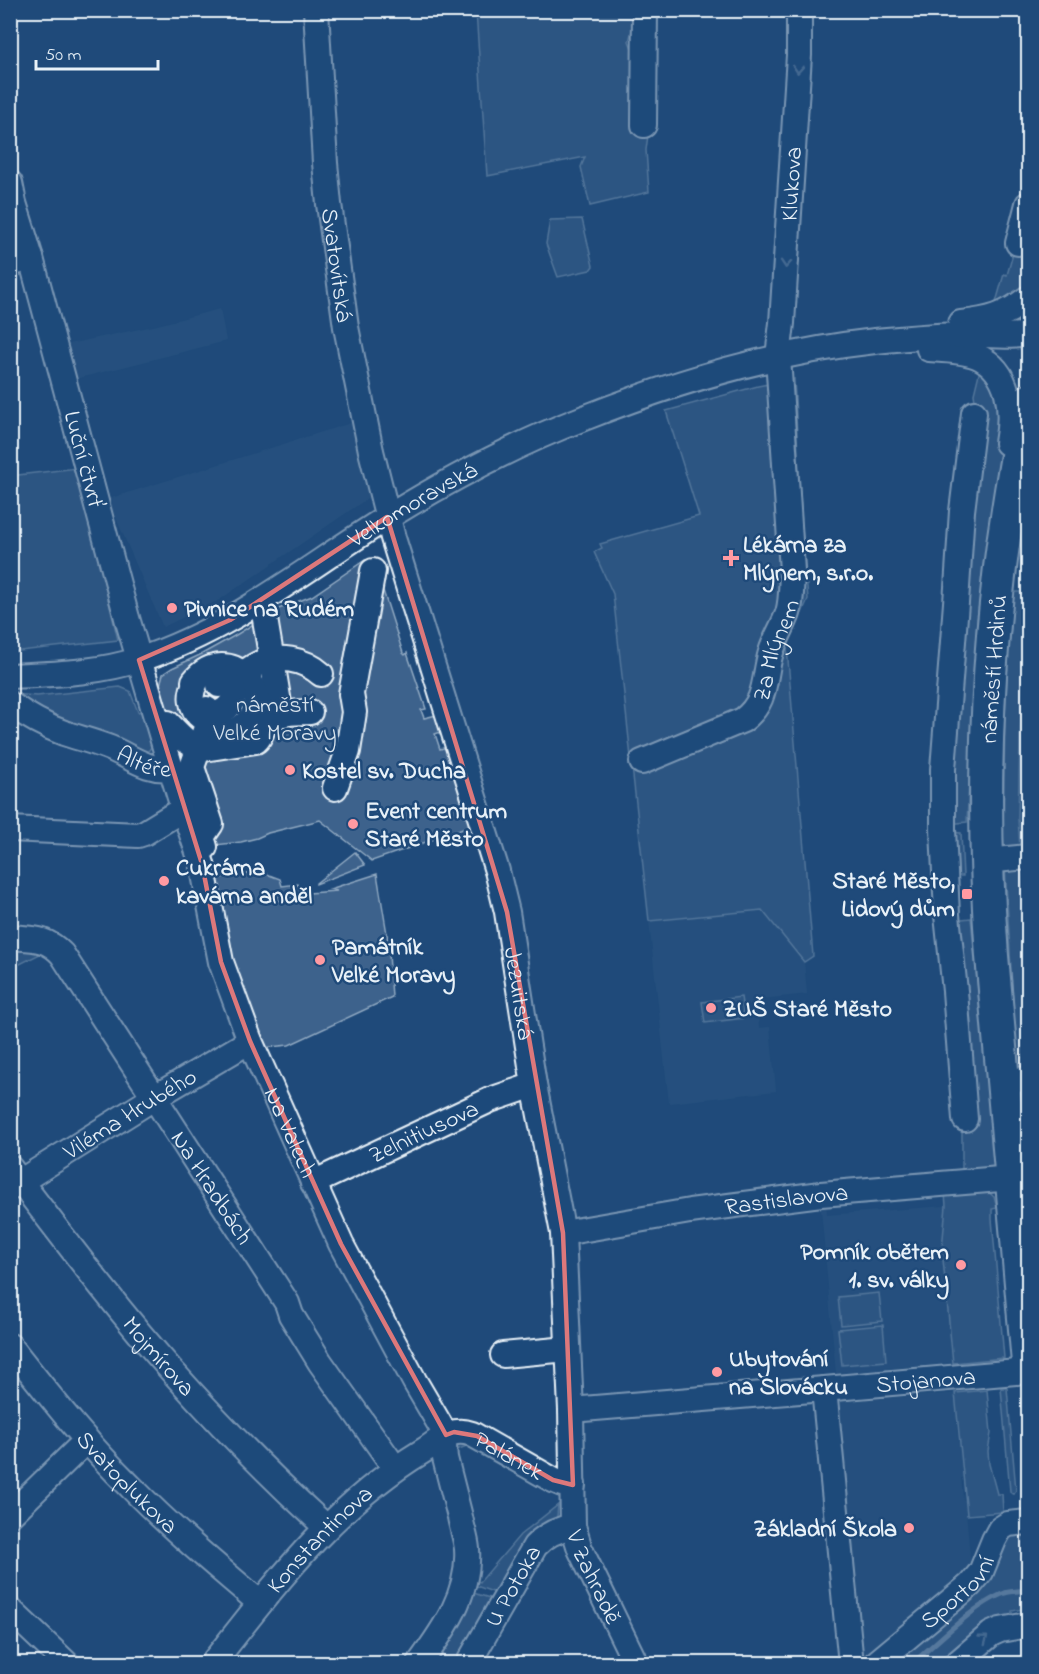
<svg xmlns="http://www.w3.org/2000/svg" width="1039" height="1674" font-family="'Indie Flower',sans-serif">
<rect width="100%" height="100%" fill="#1f4a7a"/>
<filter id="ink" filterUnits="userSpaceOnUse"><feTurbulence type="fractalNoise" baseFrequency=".0167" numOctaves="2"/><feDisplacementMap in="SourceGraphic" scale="12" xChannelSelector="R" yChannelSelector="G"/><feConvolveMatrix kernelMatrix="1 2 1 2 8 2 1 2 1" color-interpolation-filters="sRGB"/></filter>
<g filter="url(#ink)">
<g fill="#2e5683">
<path d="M220,309L226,341L75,379L69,344L154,326Z"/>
<path d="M351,423L368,498L219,600L163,627L108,499Z"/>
<path d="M762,909L804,962L807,994L761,999L763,1018L758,1019L759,1028L770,1027L776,1091L669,1103L649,921Z"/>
<path d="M826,1202L827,1215L946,1206L942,1249L953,1363L836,1373L821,1208Z"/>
<path d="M955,1393L958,1420H956L958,1441L960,1442L963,1477L961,1478L963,1500H965L971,1570L863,1659L839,1402Z"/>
</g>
<g fill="#3c628c" stroke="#92aac2" stroke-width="1.5">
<path d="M476,11H634V23L629,41L636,59L648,135L646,150L649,192L590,206L581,167L585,157L487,176Z"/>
<path d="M582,219L593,266L590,270L558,277L546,244L550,220Z"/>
<path d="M1013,254L1028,258V287L995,306L1004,274L1007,275Z"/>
<path d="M981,365L995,377L1003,430L977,619L967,822L948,824L978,421L974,394Z"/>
<path d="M794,379L802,530L808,599L787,648L813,956L804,962L762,910L649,921L613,594L594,552L602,548L600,544L699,516L666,411L758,386Z"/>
<path d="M77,468L118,640L11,652L10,476Z"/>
<path d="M365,560L379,578L403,653L405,655L407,653L426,709L421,710L424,718L441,714L443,728L441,732L435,734L440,749L447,747L477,842L472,846L463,829L372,861L320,820L268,833L257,838L241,842L207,846L195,767L175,742L160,685L163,674L172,668L202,654L236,635L276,610L312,596Z"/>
<path d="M1014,592H1024L1018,818L1028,971V1166L1022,1159L1003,831L1005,721L1008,656Z"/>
<path d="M120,687L130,691L138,712L145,710L152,746L146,754L33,712L12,694L37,696Z"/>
<path d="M949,832L961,833L963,876H956Z"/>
<path d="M355,852L365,865L316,884V883Z"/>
<path d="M261,872L280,879L282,886L298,884L299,892L278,896L279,901L308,893L337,891L330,889L377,874L388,940L392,997L289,1045L270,1047L263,1049L239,990L211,879Z"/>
<path d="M971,918L995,1168L962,1177V1124L952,920Z"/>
<path d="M11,927L46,951L18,965L12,952H11Z"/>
<path d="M741,997L744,1018L705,1023L702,1002Z"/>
<path d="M986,1190L994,1197L997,1208L992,1209V1219L1004,1358L953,1363L942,1249L946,1206L945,1193Z"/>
<path d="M879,1293L882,1321L841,1325L838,1297Z"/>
<path d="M883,1325L886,1361L842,1365L838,1329Z"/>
<path d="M1001,1388H1007L1016,1490L1014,1494L1011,1493L1010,1491Z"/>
<path d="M987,1390L991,1433L988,1451L989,1464L997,1494H1002L1003,1512L967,1515L955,1393Z"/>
<path d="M452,1443H474L454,1451L479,1548L477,1581L480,1582L520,1535L558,1505L557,1517L523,1544L504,1576L501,1595L468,1583Z"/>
<path d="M1016,1533L1022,1534L1028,1540V1608L1012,1611V1618L990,1624L943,1663L887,1664L997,1544Z"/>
<path d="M467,1591L499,1601L461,1663L428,1664Z"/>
</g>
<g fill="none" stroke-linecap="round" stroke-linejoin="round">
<path stroke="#9ab0c7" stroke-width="5" d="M912,1664C936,1643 976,1603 1005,1593C1012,1591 1021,1591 1028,1590"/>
<g stroke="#e8f1f8" stroke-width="28">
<g id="minor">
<path id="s1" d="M316,10L325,163L329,204L346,327L371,451L393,538L497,871L507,912L534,1085L563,1233L571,1410L573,1526L580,1549L636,1664"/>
<path d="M644,125L645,10"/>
<path id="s2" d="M10,183L14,203L31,258L127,618L171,768"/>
<path d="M1018,243L1028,204"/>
<path d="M10,264L31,258"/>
<path d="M961,323C990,320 1005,316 1028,298"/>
<path d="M929,349C945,350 962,350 977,356C1011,371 1013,411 1007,443"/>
<path d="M264,613L281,715"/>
<path id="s3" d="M10,676C54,674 99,673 141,659C233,629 307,567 388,517C450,479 516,444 584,418C677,381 775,352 875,341C906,338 937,335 968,335C988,334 1009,338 1028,334"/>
<path d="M194,681C228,639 281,695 244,725C235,733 225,734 214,732"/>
<path d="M196,682C187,698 192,714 208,722L192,767L211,824L202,837L205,847"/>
<path d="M219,685C225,679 233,677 241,674C247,671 252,667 258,664C278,654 304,659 321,674"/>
<path id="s4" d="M10,704C27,716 45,726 64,733C79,738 95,742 110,748C130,756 148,772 171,768L184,811L175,814L144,833L138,835L10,829"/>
<path d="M207,709L208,722L214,714C228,711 236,702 233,688"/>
<path d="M168,723C178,733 190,748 204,749L256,741C262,736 261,729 266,723C275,711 296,713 310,712"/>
<path id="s5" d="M642,762L743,720C768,701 763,678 771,652C775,639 783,627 788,613C792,600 791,585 792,571L778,357L782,323L799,55V10"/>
<path d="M335,788L348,751L354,712L351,694L373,571"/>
<path id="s6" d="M184,811L202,864L221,962L250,1041L341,1244L415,1382L446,1435"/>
<path d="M986,861L1028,857"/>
<path id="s7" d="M10,937C33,939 46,937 62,954L287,1303L291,1315L320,1362L395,1468"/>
<path d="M1003,1081L1028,1079"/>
<path d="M965,1119L955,991L947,915L943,829V769L956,603L962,511L974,413"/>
<path id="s8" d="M10,1168C63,1237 115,1307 172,1371C221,1426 272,1478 326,1527"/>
<path id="s9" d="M313,1183L490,1100L534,1085"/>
<path id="s10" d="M10,1188L155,1097L250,1041"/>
<path id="s11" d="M563,1233L690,1211L821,1194L1012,1178"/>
<path id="s12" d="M10,1346C48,1394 86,1443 130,1486C171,1528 215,1565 260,1603"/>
<path d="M503,1355L568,1349"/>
<path d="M824,1389L851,1664"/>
<path id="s13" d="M571,1410L824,1389L1028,1371"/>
<path d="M10,1515L87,1440"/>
<path d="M10,1610L67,1664"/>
<path id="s14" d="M212,1664C276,1583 334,1505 423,1451C440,1441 450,1426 472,1434L553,1480L562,1484L573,1485"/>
<path d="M419,1664C444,1630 470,1593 467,1549C466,1538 462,1528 460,1517C455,1497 450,1478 445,1458L444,1446L446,1435"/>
<path id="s15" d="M468,1664L535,1546C545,1535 558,1529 573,1526"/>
<path id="s16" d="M875,1664L970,1585L981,1572L994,1540L1000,1529L1008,1524L1028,1522"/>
<path d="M956,1664L991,1634L1000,1630L1028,1625"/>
</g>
</g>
<g stroke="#e8f1f8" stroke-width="36">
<path id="major" d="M1028,401C989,582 978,771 992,956L1028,1363"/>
</g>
<use href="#minor" stroke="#1f4a7a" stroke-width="24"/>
<use href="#major" stroke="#1f4a7a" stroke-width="32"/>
</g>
<defs><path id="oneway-chevron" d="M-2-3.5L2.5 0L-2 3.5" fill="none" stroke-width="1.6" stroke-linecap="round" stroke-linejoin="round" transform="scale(1.5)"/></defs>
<g stroke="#6f8dac">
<use href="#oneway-chevron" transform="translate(798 69) rotate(94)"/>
<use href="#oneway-chevron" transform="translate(786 264) rotate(94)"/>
<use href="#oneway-chevron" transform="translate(984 1639) rotate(-37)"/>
</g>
</g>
<path d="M0 0H1039V1674H0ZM387,517L507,912L563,1233L573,1485L553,1480L477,1436L454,1432L446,1435L341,1244L250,1041L221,962L202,864L139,660L230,620Z" fill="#1f4a7a" fill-opacity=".55" fill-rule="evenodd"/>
<path fill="none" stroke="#dd787b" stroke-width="4.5" stroke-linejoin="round" d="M387,517L507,912L563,1233L573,1485L553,1480L477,1436L454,1432L446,1435L341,1244L250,1041L221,962L202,864L139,660L230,620Z"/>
<g fill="#ff9aa2" stroke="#1f4a7a" stroke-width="2">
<path d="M728 549h6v6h6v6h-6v6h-6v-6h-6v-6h6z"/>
<circle cx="172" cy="608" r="6"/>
<circle cx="290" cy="770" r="6"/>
<circle cx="353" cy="824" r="6"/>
<circle cx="164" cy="881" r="6"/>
<rect x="961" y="888" width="12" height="12" rx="3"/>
<circle cx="320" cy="960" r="6"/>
<circle cx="711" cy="1008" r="6"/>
<circle cx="961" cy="1265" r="6"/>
<circle cx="717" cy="1372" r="6"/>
<circle cx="909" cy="1528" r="6"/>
</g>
<g text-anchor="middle" stroke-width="5" stroke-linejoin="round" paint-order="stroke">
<g font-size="24" fill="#e8f1f8" stroke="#1f4a7a">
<text dy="8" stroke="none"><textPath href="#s5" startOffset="658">Klukova</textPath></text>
<text dy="8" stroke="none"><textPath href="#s1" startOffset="256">Svatovítská</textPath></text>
<text dy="8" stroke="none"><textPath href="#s2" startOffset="286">Luční čtvrť</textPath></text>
<text dy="8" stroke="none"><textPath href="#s3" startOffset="446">Velkomoravská</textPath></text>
<text dy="8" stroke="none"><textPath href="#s5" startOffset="188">Za Mlýnem</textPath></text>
<text transform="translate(993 669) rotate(-86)" y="8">náměstí Hrdinů</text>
<text dy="8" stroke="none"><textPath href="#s4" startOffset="147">Altéře</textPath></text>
<text dy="8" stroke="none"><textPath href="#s1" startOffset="1008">Jezuitská</textPath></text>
<text dy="8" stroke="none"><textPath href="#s10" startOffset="141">Viléma Hrubého</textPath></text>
<text dy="8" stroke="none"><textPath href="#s9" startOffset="122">Zelnitiusova</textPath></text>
<text dy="8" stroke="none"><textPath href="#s6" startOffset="340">Na Valech</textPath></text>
<text dy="8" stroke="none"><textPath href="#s7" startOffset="334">Na Hradbách</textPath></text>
<text dy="8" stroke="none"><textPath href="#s11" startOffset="226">Rastislavova</textPath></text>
<text dy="8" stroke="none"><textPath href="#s8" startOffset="240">Mojmírova</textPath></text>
<text dy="8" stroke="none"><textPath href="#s13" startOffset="356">Stojanova</textPath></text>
<text dy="8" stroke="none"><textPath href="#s14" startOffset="399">Palánek</textPath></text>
<text dy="8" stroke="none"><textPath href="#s12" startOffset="180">Svatoplukova</textPath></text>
<text dy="8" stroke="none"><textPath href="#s14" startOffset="165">Konstantinova</textPath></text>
<text dy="8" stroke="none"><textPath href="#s1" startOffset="1600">V Zahradě</textPath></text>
<text dy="8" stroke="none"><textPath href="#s15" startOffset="90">U Potoka</textPath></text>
<text dy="8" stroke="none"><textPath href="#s16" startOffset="110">Sportovní</textPath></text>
</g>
<g font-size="24" font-weight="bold" fill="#e8f1f8" stroke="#1f4a7a" text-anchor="start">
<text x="743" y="552">Lékárna za<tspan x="743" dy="28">Mlýnem, s.r.o.</tspan></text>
<text x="184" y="616">Pivnice na Rudém</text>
<text x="302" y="778">Kostel sv. Ducha</text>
<text x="365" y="818">Event centrum<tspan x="365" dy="28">Staré Město</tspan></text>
<text x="176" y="875">Cukrárna<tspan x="176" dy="28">kavárna anděl</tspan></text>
<text x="955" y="888" text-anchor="end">Staré Město,<tspan x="955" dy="28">Lidový dům</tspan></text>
<text x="332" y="954">Památník<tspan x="332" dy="28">Velké Moravy</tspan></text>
<text x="723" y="1016">ZUŠ Staré Město</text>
<text x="949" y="1259" text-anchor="end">Pomník obětem<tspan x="949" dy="28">1. sv. války</tspan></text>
<text x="729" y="1366">Ubytování<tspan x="729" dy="28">na Slovácku</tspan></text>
<text x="897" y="1536" text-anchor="end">Základní Škola</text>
</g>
<g font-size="24" fill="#d7e3ed" stroke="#1f4a7a">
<text x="275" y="712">náměstí<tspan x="275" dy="28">Velké Moravy</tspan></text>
</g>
</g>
<rect width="1039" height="1674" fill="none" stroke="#1f4a7a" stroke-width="36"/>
<rect x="18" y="18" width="1003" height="1638" fill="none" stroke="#e8f1f8" stroke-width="2" filter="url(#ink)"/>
<path d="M36 60v9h122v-9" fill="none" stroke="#e8f1f8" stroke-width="3"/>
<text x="45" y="60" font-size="18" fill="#e8f1f8" stroke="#1f4a7a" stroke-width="4.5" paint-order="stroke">50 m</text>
</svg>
